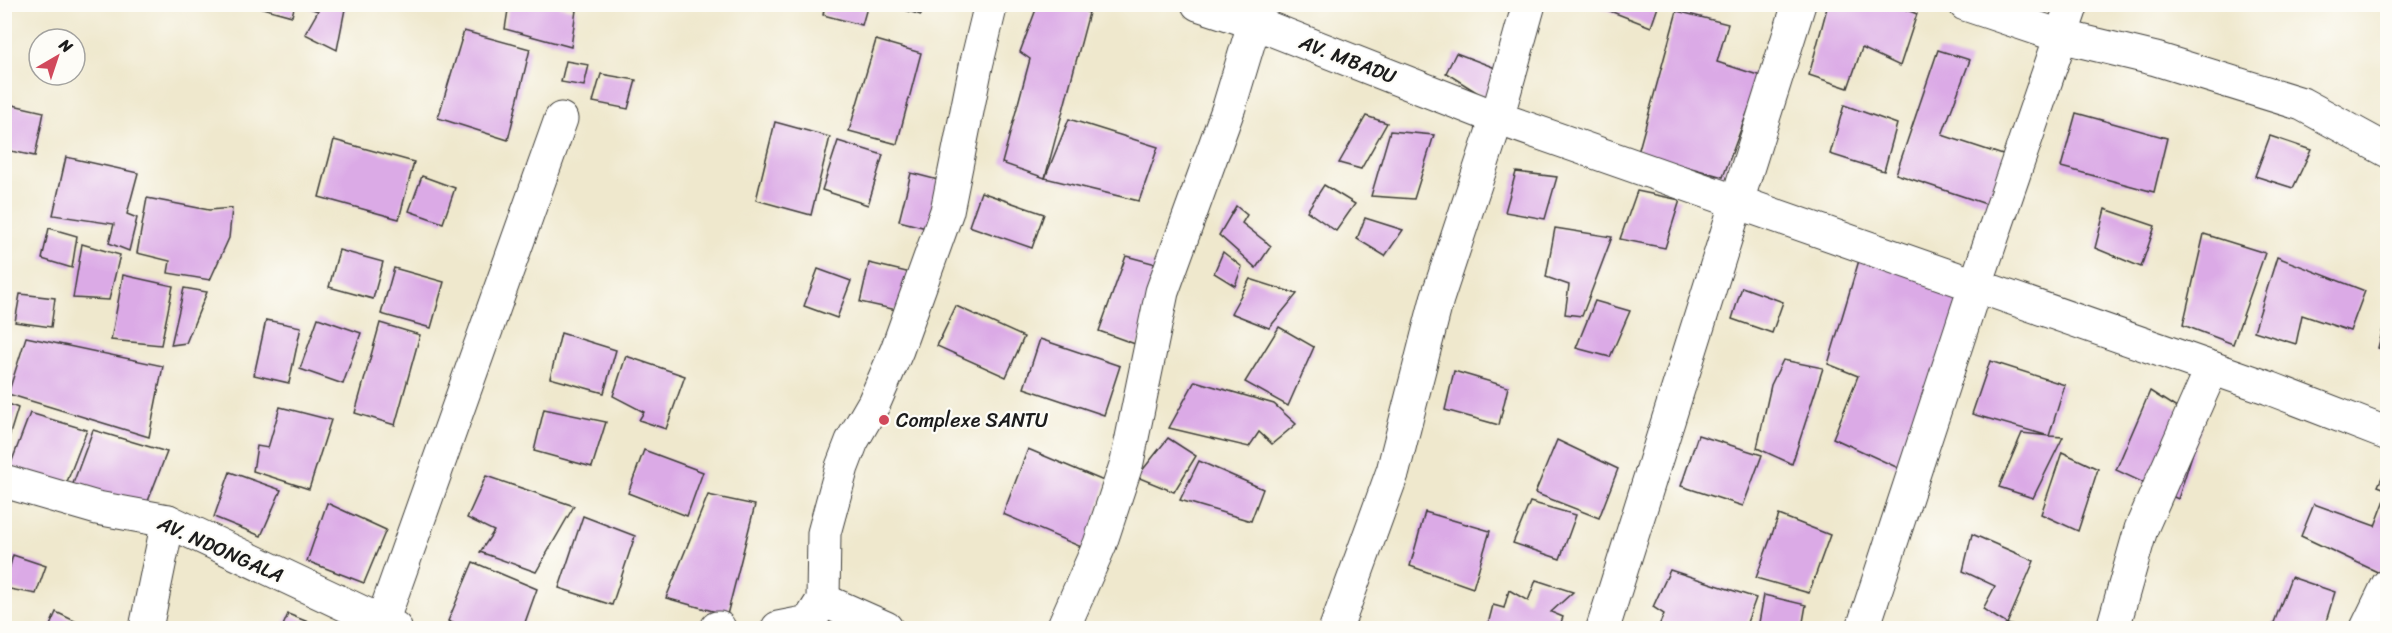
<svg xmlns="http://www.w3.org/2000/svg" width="2392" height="633" font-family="Sriracha,sans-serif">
<rect width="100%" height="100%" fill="#fdfcf7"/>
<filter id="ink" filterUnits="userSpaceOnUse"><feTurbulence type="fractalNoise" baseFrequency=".0167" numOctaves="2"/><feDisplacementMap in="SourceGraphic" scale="12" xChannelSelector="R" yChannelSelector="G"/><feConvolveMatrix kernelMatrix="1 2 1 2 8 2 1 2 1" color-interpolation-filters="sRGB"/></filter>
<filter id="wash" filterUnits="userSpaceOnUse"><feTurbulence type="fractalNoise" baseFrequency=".008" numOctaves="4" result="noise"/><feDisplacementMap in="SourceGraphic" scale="24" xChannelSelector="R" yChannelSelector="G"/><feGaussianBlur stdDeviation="1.35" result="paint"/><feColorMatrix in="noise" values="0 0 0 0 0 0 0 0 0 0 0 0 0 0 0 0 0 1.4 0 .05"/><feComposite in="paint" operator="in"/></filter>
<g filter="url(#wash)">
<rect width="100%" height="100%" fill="#efe8cd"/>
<g id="blocks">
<g fill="#dbaae6">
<path d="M248,4H295L292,16Z"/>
<path d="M298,4H346L337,50L305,34L318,11Z"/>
<path d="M509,4H549L576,10L571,47L505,29Z"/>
<path d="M825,4H868L862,25L823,15Z"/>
<path d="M886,4H924L921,15Z"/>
<path d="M1038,4H1070L1089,13L1045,178L1002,163L1030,59L1020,52Z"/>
<path d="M1592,4H1659L1651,27Z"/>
<path d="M1828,4H1892L1917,14L1900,66L1862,48L1848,88L1809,75Z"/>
<path d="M1677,11L1728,24L1717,62L1761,76L1723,177L1638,153Z"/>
<path d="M464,31L530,49L508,140L438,118Z"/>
<path d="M876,40L921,53L897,144L849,131Z"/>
<path d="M1938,50L1970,60L1942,135L2012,158L1995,207L1896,174Z"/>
<path d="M1456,53L1498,69L1489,100L1446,73Z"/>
<path d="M566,61L589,65L584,86L561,82Z"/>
<path d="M601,74L636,80L628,109L593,102Z"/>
<path d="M4,103L44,112L35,156L6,150L8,137L4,136Z"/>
<path d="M1844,105L1897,124L1884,171L1830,154Z"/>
<path d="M2076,113L2167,138L2154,192L2061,167Z"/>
<path d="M1366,116L1387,123L1361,169L1339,163Z"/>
<path d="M1069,119L1158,147L1139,201L1045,178Z"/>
<path d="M775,122L830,137L811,215L756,200Z"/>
<path d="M1390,131L1434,135L1414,199L1371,196Z"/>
<path d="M2270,136L2311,150L2293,188L2255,176Z"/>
<path d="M334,140L414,162L399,219L319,197Z"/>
<path d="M838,141L883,155L868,205L822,190Z"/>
<path d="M66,157L138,173L127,214L137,218L129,251L109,243L114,224L53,215Z"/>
<path d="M1516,172L1557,177L1545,219L1505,212Z"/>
<path d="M911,173L946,182L934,230L899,221Z"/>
<path d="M422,176L455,188L443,223L409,211Z"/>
<path d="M1324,185L1355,204L1336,231L1307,211Z"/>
<path d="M1637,191L1680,200L1665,248L1620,239Z"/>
<path d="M981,192L1044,214L1032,248L969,226Z"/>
<path d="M147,198L209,210L232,208L229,238L210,280L168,273L170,261L137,253Z"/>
<path d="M1236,206L1247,215L1242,223L1271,246L1256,268L1219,235Z"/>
<path d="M2105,209L2155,226L2141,267L2095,248Z"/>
<path d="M1365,218L1403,230L1385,256L1357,239Z"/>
<path d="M49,228L77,236L72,268L42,259Z"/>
<path d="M1555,228L1612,237L1582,316L1565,314L1569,285L1546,277Z"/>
<path d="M2204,234L2265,253L2233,344L2183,325Z"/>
<path d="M82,244L120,255L109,300L73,298Z"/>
<path d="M339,250L383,262L373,299L329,287Z"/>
<path d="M1223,252L1242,267L1235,286L1214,273Z"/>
<path d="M1126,256L1171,268L1138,345L1099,331Z"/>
<path d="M1860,257L1964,294L1907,472L1833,438L1858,376L1828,364Z"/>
<path d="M2277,257L2365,291L2350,331L2302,315L2296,344L2254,331Z"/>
<path d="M869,263L915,274L906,312L860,302Z"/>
<path d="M394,268L444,282L431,328L381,314Z"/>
<path d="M818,269L851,281L837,318L804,306Z"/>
<path d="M123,275L173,286L161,345L111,340Z"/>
<path d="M1250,279L1297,294L1269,328L1231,313Z"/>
<path d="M1742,287L1783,302L1772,333L1732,319Z"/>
<path d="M184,288L207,292L186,343L171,345Z"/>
<path d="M20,294L55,298L51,327L15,322Z"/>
<path d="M1595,301L1630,311L1610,357L1576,348Z"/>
<path d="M956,306L1024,337L1006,377L937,346Z"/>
<path d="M2387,313H2388V351L2378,348Z"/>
<path d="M318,318L361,333L343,384L300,369Z"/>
<path d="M266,320L301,327L289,383L254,375Z"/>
<path d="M380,323L420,335L395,425L355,413Z"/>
<path d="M1279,327L1314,347L1288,406L1245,382Z"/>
<path d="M561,333L616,350L604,393L550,378Z"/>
<path d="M26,337L163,366L149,437L8,394Z"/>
<path d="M1040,339L1120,366L1104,415L1024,388Z"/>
<path d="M626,356L685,376L666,429L639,420L644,412L613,396Z"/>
<path d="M1783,360L1823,368L1792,464L1757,448L1771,385Z"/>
<path d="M1990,361L2065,385L2049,436L2063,437L2033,498L1999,487L2022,433L2049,436L1972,414Z"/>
<path d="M1454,371L1508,387L1499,425L1445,410Z"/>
<path d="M1195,381L1274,404L1296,424L1272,444L1259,432L1249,447L1169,428Z"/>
<path d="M2150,391L2202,424L2178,499L2116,470Z"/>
<path d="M4,402L18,408L5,450H4Z"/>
<path d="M280,407L331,420L309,489L253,471L257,446L268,448Z"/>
<path d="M544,409L606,422L592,467L534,451Z"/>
<path d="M30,413L87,430L65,487L10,466Z"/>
<path d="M93,430L167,452L143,514L71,489Z"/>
<path d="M1698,435L1762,455L1743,506L1681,486Z"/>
<path d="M1168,438L1196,456L1174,492L1137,477Z"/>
<path d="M1557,440L1618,469L1599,518L1535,493Z"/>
<path d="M1028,449L1106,482L1086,549L1003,514Z"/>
<path d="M644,450L703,472L687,516L628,493Z"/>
<path d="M2062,452L2098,469L2078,531L2041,514Z"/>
<path d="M1199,461L1263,489L1251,521L1180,500Z"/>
<path d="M2388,464V490L2378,486Z"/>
<path d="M230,472L281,490L261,536L214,517Z"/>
<path d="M486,476L574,506L536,572L480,552L494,531L467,518Z"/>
<path d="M2388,492L2386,576L2301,536L2314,504L2375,526Z"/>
<path d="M708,495L755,505L727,615L666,598Z"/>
<path d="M1530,502L1576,515L1560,559L1513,543Z"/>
<path d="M327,503L386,530L364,583L307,561Z"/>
<path d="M1425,512L1490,531L1473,588L1410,566Z"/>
<path d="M1779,515L1830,535L1809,593L1756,578Z"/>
<path d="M583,516L635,536L612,605L559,588Z"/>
<path d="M1972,534L2034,561L2007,624L2020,628H2004L2007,624L1983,609L1995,586L1963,571Z"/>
<path d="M13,555L46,566L36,594L4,588Z"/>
<path d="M473,562L537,589L523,628H464L448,621Z"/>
<path d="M1670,570L1756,598L1745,628H1658L1664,614L1653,607Z"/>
<path d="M2291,577L2335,592L2324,628H2272Z"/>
<path d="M1536,580L1573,592L1551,612L1563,617L1559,628H1487L1493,605L1504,608L1509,590L1528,601Z"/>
<path d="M1764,595L1806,605L1802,628H1758Z"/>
<path d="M56,612L85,626L83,628H49Z"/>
<path d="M288,614L323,628H282Z"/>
</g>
</g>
</g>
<g filter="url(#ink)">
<use href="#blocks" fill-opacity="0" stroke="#3c3b37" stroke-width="1.5"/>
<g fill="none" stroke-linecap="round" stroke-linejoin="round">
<g stroke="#3c3b37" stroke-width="35">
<g id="minor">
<path d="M1198,4L1253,22L1497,118L2269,388L2388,434"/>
<path d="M1965,4L2060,36L2156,59L2302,104L2388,151"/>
<path d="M4,481L97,508L168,521L395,628"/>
<path d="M823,600L886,628"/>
<path d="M382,622L561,119"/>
<path d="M146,628L168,521"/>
<path d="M717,628H719"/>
<path d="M778,628L809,622L823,600L824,533L842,467L852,441L874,403L897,350L947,211L976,66L991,4"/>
<path d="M1063,628L1100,544L1127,462L1162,292L1229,107L1260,4"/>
<path d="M1336,628L1393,471L1437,299L1497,118L1529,4"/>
<path d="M1603,628L1799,4"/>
<path d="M1863,628L1975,287L2072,4"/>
<path d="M2113,628L2141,529L2212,368"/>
<path d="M2367,628L2388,585"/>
</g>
</g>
<use href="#minor" stroke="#fff" stroke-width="33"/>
</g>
</g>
<circle fill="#d1495b" stroke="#fdfcf7" stroke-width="2" cx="884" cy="420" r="6"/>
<g text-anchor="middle" stroke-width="4.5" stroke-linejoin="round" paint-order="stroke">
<g font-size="20" fill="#1c1c1c" stroke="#fdfcf7">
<text transform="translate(1348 59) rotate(21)" y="7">AV. MBADU</text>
<text transform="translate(221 549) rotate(24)" y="7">AV. NDONGALA</text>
</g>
<g font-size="20" fill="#1c1c1c" stroke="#fdfcf7" text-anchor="start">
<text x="896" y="427">Complexe SANTU</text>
</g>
</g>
<rect width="2392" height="633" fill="none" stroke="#fdfcf7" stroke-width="24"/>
<g transform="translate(57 57) rotate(39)"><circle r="28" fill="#fdfcf7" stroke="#a3a29f" stroke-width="1.5"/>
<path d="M0-4.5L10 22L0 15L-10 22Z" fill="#d1495b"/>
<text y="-9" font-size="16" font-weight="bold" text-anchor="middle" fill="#1c1c1c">N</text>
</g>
</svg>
